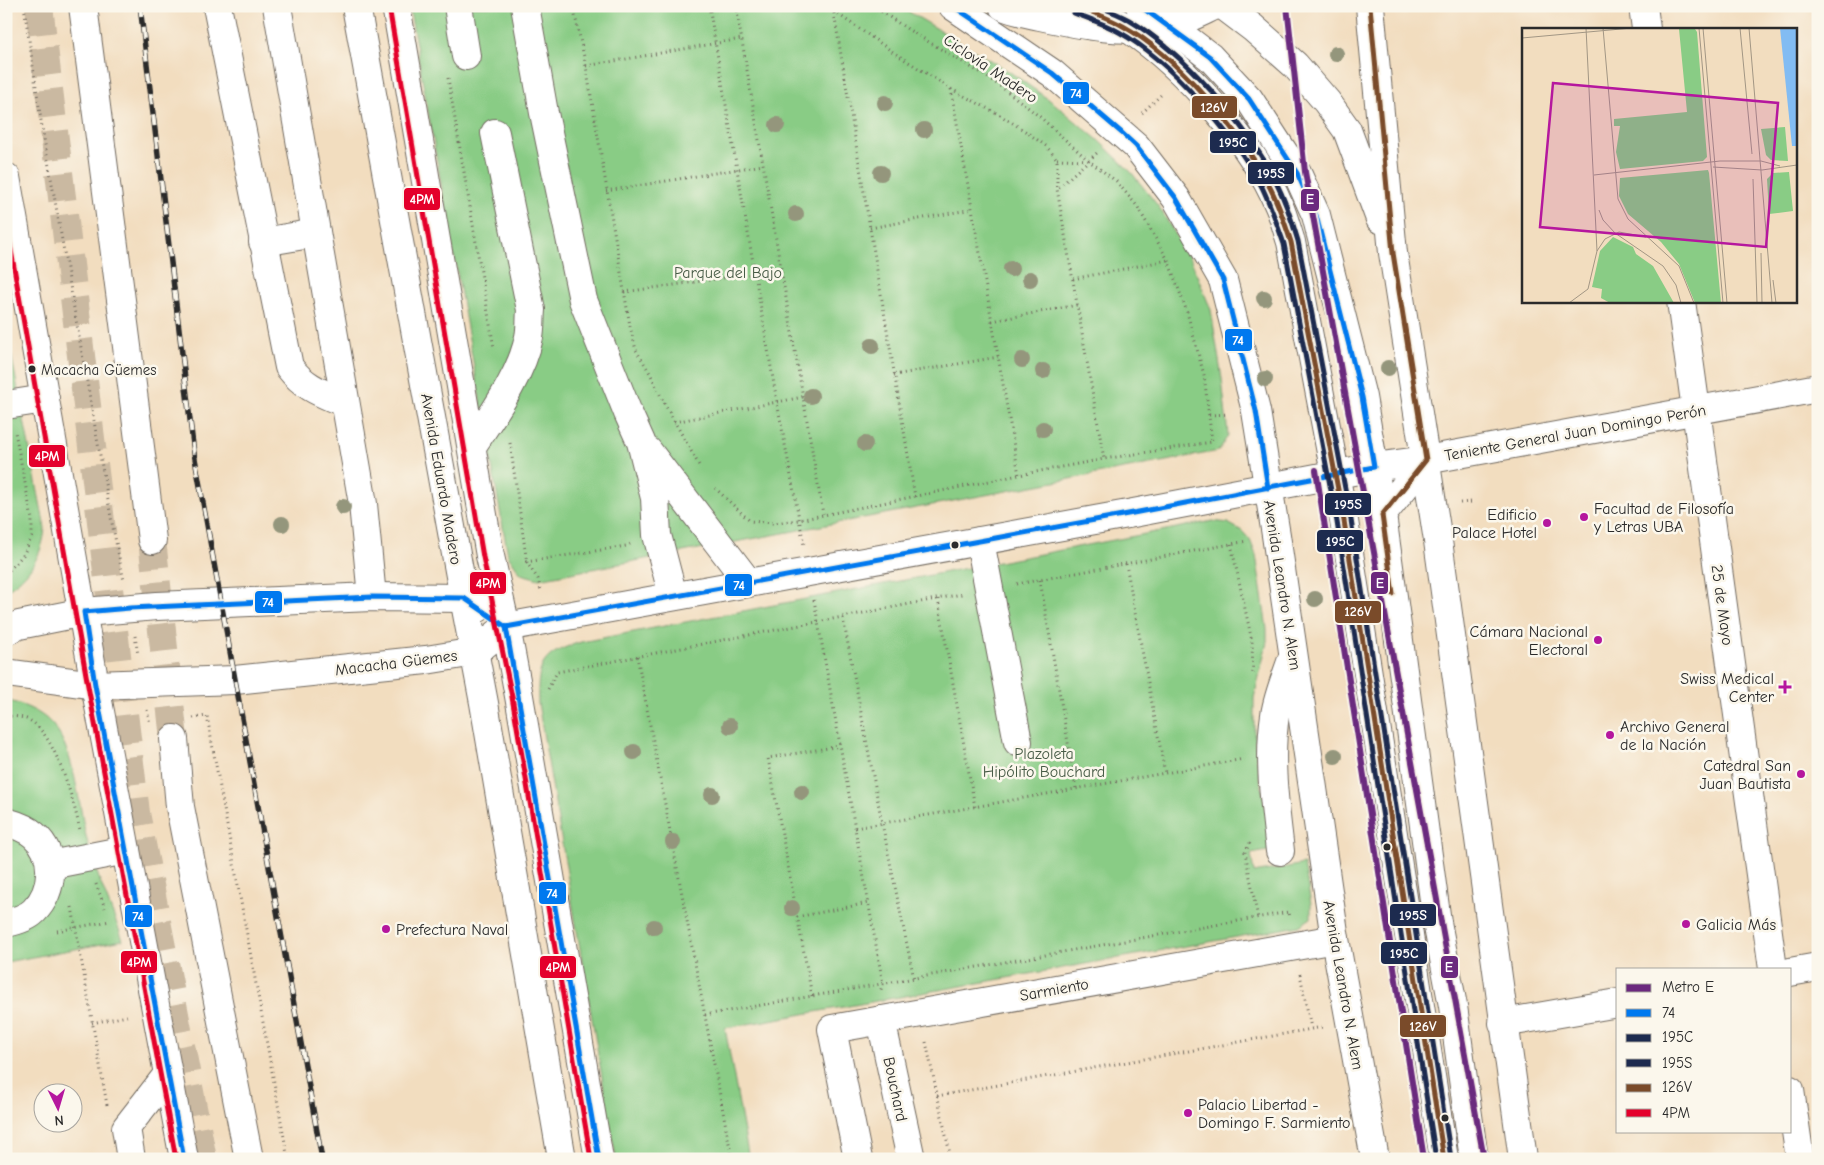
<svg xmlns="http://www.w3.org/2000/svg" width="1824" height="1165" font-family="'Comic Neue',sans-serif">
<rect width="100%" height="100%" fill="#fbf7ec"/>
<filter id="ink" filterUnits="userSpaceOnUse"><feTurbulence type="fractalNoise" baseFrequency=".02" numOctaves="2"/><feDisplacementMap in="SourceGraphic" scale="10" xChannelSelector="R" yChannelSelector="G"/><feConvolveMatrix kernelMatrix="1 2 1 2 8 2 1 2 1" color-interpolation-filters="sRGB"/></filter>
<filter id="wash" filterUnits="userSpaceOnUse"><feTurbulence type="fractalNoise" baseFrequency=".0096" numOctaves="4" result="noise"/><feDisplacementMap in="SourceGraphic" scale="20" xChannelSelector="R" yChannelSelector="G"/><feGaussianBlur stdDeviation="1.12" result="paint"/><feColorMatrix in="noise" values="0 0 0 0 0 0 0 0 0 0 0 0 0 0 0 0 0 1.4 0 .05"/><feComposite in="paint" operator="in"/></filter>
<g filter="url(#wash)">
<rect width="100%" height="100%" fill="#f2ddbf"/>
<g fill="#89cc85" stroke="#5a7c58">
<path d="M409,6H899L1010,72L1055,104L1098,140L1131,172L1159,207L1191,260L1211,310L1222,379L1228,435L1219,451L539,579L521,574L508,555Z"/>
<path d="M6,328L45,528C43,554 29,577 6,590Z"/>
<path d="M1213,521L1228,523L1242,531L1250,540L1256,555L1267,629V642L1254,698V732L1256,756L1273,850L1251,854L1254,873L1304,864L1311,904V918L1299,926L725,1028L749,1159H616L538,703C537,663 542,654 581,642Z"/>
<path d="M6,700C21,704 35,709 47,719C76,744 78,808 88,844C96,875 112,910 123,940L6,962Z"/>
</g>
</g>
<g filter="url(#ink)">
<g fill="none" stroke-linecap="round" stroke-linejoin="round">
<g stroke="#cab9a1" stroke-width="28" stroke-dasharray="28 14" stroke-linecap="butt">
<path d="M39,6L136,813L203,1159"/>
<path d="M152,540L174,739"/>
</g>
<g stroke="#71695f" stroke-width="30">
<g id="minor">
<path d="M217,6L289,367C305,388 322,393 345,403"/>
<path d="M277,6L363,504L372,597"/>
<path d="M458,6L466,56"/>
<path d="M525,6L544,113L583,300L628,413L641,442L655,498L657,535L673,596"/>
<path d="M1077,6C1094,14 1114,19 1129,29C1184,65 1254,145 1279,206C1284,217 1287,230 1291,242L1344,521L1444,1159"/>
<path d="M1140,6L1168,25L1210,57L1249,99L1297,173L1316,215L1362,397L1382,515L1437,922L1453,1006L1474,1159"/>
<path d="M1643,6L1646,29"/>
<path d="M263,242L316,233"/>
<path d="M1681,301L1773,969"/>
<path d="M6,405L45,399"/>
<path d="M472,446C493,414 522,374 529,337C531,328 530,319 531,310L495,133"/>
<path d="M648,451L748,582"/>
<path d="M1382,515L1426,460L1818,388"/>
<path d="M980,541L1018,742"/>
<path d="M6,822C17,825 26,828 34,835C57,854 54,891 34,911C27,918 16,921 6,923"/>
<path d="M1280,851C1275,806 1268,761 1275,715C1278,695 1287,675 1293,656"/>
<path d="M50,865L126,850"/>
<path d="M1790,972L1818,967"/>
<path d="M881,1020L911,1159"/>
<path d="M1503,1023L1618,1003"/>
<path d="M1790,1090L1800,1159"/>
<path d="M131,1159L126,1128L168,1074"/>
<path d="M858,1159L832,1029L1335,939"/>
</g>
</g>
<g stroke="#71695f" stroke-width="30">
<g id="major">
<path d="M356,6L464,598L484,703L562,1159"/>
<path d="M396,6L490,556L506,627L519,696L599,1159"/>
<path d="M953,6L1052,73L1136,146L1176,198L1223,280L1256,411L1276,535L1335,939L1375,1159"/>
<path d="M1003,6C1015,11 1027,13 1040,16C1081,25 1126,34 1168,25C1184,21 1199,13 1214,6"/>
<path d="M1224,6L1253,28L1295,65L1327,102L1347,130L1380,219"/>
<path d="M1370,6L1393,253L1438,541L1523,1159"/>
<path d="M6,177L95,685L184,1159"/>
<path d="M6,631L19,625L84,612L157,606L372,597L464,598L478,608"/>
<path d="M6,673L95,685L235,680L426,660L475,652L506,627L1128,514L1374,467L1426,460"/>
</g>
</g>
<g stroke="#71695f" stroke-width="30">
<g id="highway">
<path d="M83,6L152,540"/>
<path d="M174,739L180,807L249,1159"/>
</g>
</g>
<g stroke="#71695f" stroke-width="3" stroke-dasharray="1 4" stroke-linecap="butt">
<path d="M24,6L42,127L112,523L124,581"/>
<path d="M573,6L586,66L630,326L636,350L650,373L663,401L700,467"/>
<path d="M709,6L777,402L804,545"/>
<path d="M736,6L823,514"/>
<path d="M826,6L896,54L951,89L1000,115L1025,131L1046,146L1057,159V189"/>
<path d="M873,6L909,30L984,75L1011,94L1040,117L1088,160L1116,181L1137,206L1168,260L1187,312L1204,375L1212,442L1104,459"/>
<path d="M834,13L915,497"/>
<path d="M586,66L741,39"/>
<path d="M448,78L494,348"/>
<path d="M951,89L1019,475"/>
<path d="M1142,113L1163,93"/>
<path d="M1057,159L1087,160"/>
<path d="M606,191L763,165"/>
<path d="M870,228L973,209"/>
<path d="M1073,279L1168,260"/>
<path d="M624,292L781,270"/>
<path d="M992,321L1077,305"/>
<path d="M894,375L998,357"/>
<path d="M1209,415L1228,414"/>
<path d="M674,422L803,397"/>
<path d="M510,443L527,563L538,579L541,591"/>
<path d="M715,488L750,521L773,523L799,520L1019,475L1104,459L1057,189L1098,152"/>
<path d="M1460,503L1472,502"/>
<path d="M1231,544L1252,641L1253,676"/>
<path d="M526,562L626,546L630,544"/>
<path d="M1126,564L1165,773"/>
<path d="M6,574L23,555L32,537V519L15,432"/>
<path d="M1040,580L1076,789"/>
<path d="M1017,584L1247,541"/>
<path d="M938,599L975,807"/>
<path d="M814,600L883,984L880,992"/>
<path d="M843,618L882,823L914,979"/>
<path d="M135,636L138,655"/>
<path d="M637,656L732,1159"/>
<path d="M548,689L557,672L962,594"/>
<path d="M147,710L150,724"/>
<path d="M6,716C13,716 23,717 29,720C55,733 74,802 80,830"/>
<path d="M193,718L207,716L288,1159"/>
<path d="M855,828L1244,759"/>
<path d="M1250,843L1245,852L1258,918"/>
<path d="M96,884L105,908"/>
<path d="M72,907L107,1105"/>
<path d="M797,917L868,903"/>
<path d="M57,931L110,921"/>
<path d="M1300,974L1311,1028"/>
<path d="M812,996L768,758L840,746"/>
<path d="M705,1015L1289,912L1290,918"/>
<path d="M92,1023L127,1016"/>
<path d="M926,1042L951,1159"/>
<path d="M937,1096L1323,1027"/>
</g>
<use href="#minor" stroke="#fff" stroke-width="28"/>
<use href="#major" stroke="#fff" stroke-width="28"/>
<use href="#highway" stroke="#fff" stroke-width="28"/>
<g stroke="#2b2b2b" stroke-width="5.5">
<path id="rail" d="M140,6L194,453L322,1159"/>
</g>
<use href="#rail" stroke="#fbf7ec" stroke-width="4" stroke-dasharray="11" stroke-linecap="butt"/>
<g stroke="#fbf7ec" stroke-width="9">
<g id="bus-1">
<path d="M953,6L1052,73L1122,133L1136,146L1176,198L1223,280L1256,411L1268,488"/>
<path d="M506,627L1128,514L1374,467L1362,397L1316,215L1297,173L1249,99L1210,57L1140,6"/>
<path d="M506,627L599,1159"/>
<path d="M184,1159L95,685L84,612L130,608L372,597L464,598L506,627"/>
</g>
</g>
<g stroke="#fbf7ec" stroke-width="9">
<path id="bus-2" d="M1074,13C1089,19 1105,24 1119,32C1170,60 1235,136 1262,187C1271,206 1277,224 1284,244L1337,522L1436,1159"/>
</g>
<g stroke="#fbf7ec" stroke-width="9">
<path id="bus-3" d="M1097,6C1108,10 1119,14 1129,20C1183,52 1246,124 1275,180C1285,200 1292,220 1298,241L1351,520L1451,1158"/>
</g>
<g stroke="#fbf7ec" stroke-width="9">
<g id="bus-4">
<path d="M1078,6C1093,13 1109,18 1123,26C1176,55 1238,129 1267,182C1278,201 1284,221 1291,242L1344,521L1444,1159"/>
<path d="M1370,6L1393,253L1426,460L1382,515L1393,594"/>
</g>
</g>
<g stroke="#fbf7ec" stroke-width="9">
<g id="bus-5">
<path d="M389,7L483,557L512,697L591,1159"/>
<path d="M6,222L88,686L176,1159"/>
</g>
</g>
<use href="#bus-1" stroke="#0079ef" stroke-width="5"/>
<use href="#bus-2" stroke="#1d2b4f" stroke-width="5"/>
<use href="#bus-3" stroke="#1d2b4f" stroke-width="5"/>
<use href="#bus-4" stroke="#7a4b2a" stroke-width="5"/>
<use href="#bus-5" stroke="#e4002b" stroke-width="5"/>
<g stroke="#fbf7ec" stroke-width="10">
<g id="metro-1">
<path d="M1287,6L1305,172L1484,1159"/>
<path d="M1316,470L1424,1159"/>
</g>
</g>
<use href="#metro-1" stroke="#6b297e" stroke-width="6"/>
</g>
<g fill="#94967c">
<circle cx="1336" cy="54" r="8"/>
<circle cx="885" cy="103" r="8"/>
<circle cx="777" cy="125" r="8"/>
<circle cx="924" cy="130" r="8"/>
<circle cx="881" cy="173" r="8"/>
<circle cx="796" cy="214" r="8"/>
<circle cx="1011" cy="269" r="8"/>
<circle cx="1030" cy="279" r="8"/>
<circle cx="1264" cy="298" r="8"/>
<circle cx="872" cy="346" r="8"/>
<circle cx="1022" cy="360" r="8"/>
<circle cx="1388" cy="368" r="8"/>
<circle cx="1043" cy="371" r="8"/>
<circle cx="1265" cy="379" r="8"/>
<circle cx="811" cy="396" r="8"/>
<circle cx="1043" cy="429" r="8"/>
<circle cx="865" cy="444" r="8"/>
<circle cx="343" cy="507" r="8"/>
<circle cx="282" cy="524" r="8"/>
<circle cx="1315" cy="599" r="8"/>
<circle cx="730" cy="726" r="8"/>
<circle cx="634" cy="752" r="8"/>
<circle cx="1335" cy="756" r="8"/>
<circle cx="802" cy="792" r="8"/>
<circle cx="712" cy="795" r="8"/>
<circle cx="673" cy="842" r="8"/>
<circle cx="792" cy="908" r="8"/>
<circle cx="654" cy="927" r="8"/>
</g>
</g>
<g fill="#2b2b2b" stroke="#fbf7ec" stroke-width="2">
<circle cx="32" cy="369" r="4.5"/>
<circle cx="955" cy="545" r="4.5"/>
<circle cx="1387" cy="847" r="4.5"/>
<circle cx="1445" cy="1118" r="4.5"/>
</g>
<g fill="#b5179e" stroke="#fbf7ec" stroke-width="2">
<circle cx="1584" cy="517" r="5"/>
<circle cx="1547" cy="523" r="5"/>
<circle cx="1598" cy="640" r="5"/>
<path d="M1782.5 679.5h5v5h5v5h-5v5h-5v-5h-5v-5h5z"/>
<circle cx="1610" cy="735" r="5"/>
<circle cx="1801" cy="774" r="5"/>
<circle cx="1686" cy="924" r="5"/>
<circle cx="386" cy="929" r="5"/>
<circle cx="1188" cy="1113" r="5"/>
</g>
<g text-anchor="middle" stroke-width="5" stroke-linejoin="round" paint-order="stroke">
<g font-size="15" fill="#2b2b2b" stroke="#fbf7ec" text-anchor="start">
<text x="41" y="375">Macacha Güemes</text>
</g>
<g font-size="16" fill="#2b2b2b" stroke="#fbf7ec">
<text transform="translate(991 68) rotate(34)" y="6">Ciclovía Madero</text>
<text transform="translate(1575 432) rotate(-10)" y="6">Teniente General Juan Domingo Perón</text>
<text transform="translate(442 479) rotate(80)" y="6">Avenida Eduardo Madero</text>
<text transform="translate(1283 585) rotate(81)" y="6">Avenida Leandro N. Alem</text>
<text transform="translate(1723 605) rotate(82)" y="6">25 de Mayo</text>
<text transform="translate(396 662) rotate(-7)" y="6">Macacha Güemes</text>
<text transform="translate(1344 985) rotate(80)" y="6">Avenida Leandro N. Alem</text>
<text transform="translate(1054 989) rotate(-10)" y="6">Sarmiento</text>
<text transform="translate(896 1089) rotate(78)" y="6">Bouchard</text>
</g>
<g font-size="16" fill="#475b46" stroke="#fbf7ec">
<text x="728" y="278">Parque del Bajo</text>
<text x="1044" y="759">Plazoleta<tspan x="1044" dy="18">Hipólito Bouchard</tspan></text>
</g>
<g font-size="16" fill="#2b2b2b" stroke="#fbf7ec" text-anchor="start">
<text x="1594" y="514">Facultad de Filosofía<tspan x="1594" dy="18">y Letras UBA</tspan></text>
<text x="1537" y="520" text-anchor="end">Edificio<tspan x="1537" dy="18">Palace Hotel</tspan></text>
<text x="1588" y="637" text-anchor="end">Cámara Nacional<tspan x="1588" dy="18">Electoral</tspan></text>
<text x="1774" y="684" text-anchor="end">Swiss Medical<tspan x="1774" dy="18">Center</tspan></text>
<text x="1620" y="732">Archivo General<tspan x="1620" dy="18">de la Nación</tspan></text>
<text x="1791" y="771" text-anchor="end">Catedral San<tspan x="1791" dy="18">Juan Bautista</tspan></text>
<text x="1696" y="930">Galicia Más</text>
<text x="396" y="935">Prefectura Naval</text>
<text x="1198" y="1110">Palacio Libertad -<tspan x="1198" dy="18">Domingo F. Sarmiento</tspan></text>
</g>
</g>
<g transform="translate(1522 28)">
<rect width="275" height="275" fill="#f2ddbf"/>
<path d="M157,1H173L175,4L185,129L181,133L98,141L94,124L98,98H92V91L165,84ZM263,99L266,133L249,132L244,127L239,101ZM186,142L187,145L199,275H173L157,236L139,214L106,186L97,168L98,150ZM267,144L271,183L247,186L245,151L251,145ZM91,209L111,219L114,226L131,238L152,275H88L79,270L80,261L70,259L78,223Z" fill="#89cc85"/>
<path d="M258,0H275V118H270Z" fill="#82bcf3"/>
<path fill="none" stroke="#a29684" stroke-width="1" d="M81,0L96,171L106,191L157,238L172,275M177,0L201,275M181,0L205,275M218,0L230,126M227,0L250,275M0,10L110,0M191,139L240,142L275,137M72,147L198,133H239L258,138M231,151L235,275M77,182L81,192L93,205L141,238L154,257L159,275M75,223L83,211L97,204L124,209M239,225L240,275M251,252L254,275M47,275L66,261L75,223L64,0"/>
<path fill="#b5179e" fill-opacity="0.15" stroke="#b5179e" stroke-width="2.5" d="M31,55L256,75L244,219L18,199Z"/>
<rect width="275" height="275" fill="none" stroke="#2b2b2b" stroke-width="2.5"/>
</g>
<g stroke="#fbf7ec" stroke-width="2">
<rect x="1062" y="81" width="28" height="24" rx="5" fill="#0079ef"/>
<rect x="1191" y="95" width="47" height="24" rx="5" fill="#7a4b2a"/>
<rect x="1209" y="130" width="48" height="24" rx="5" fill="#1d2b4f"/>
<rect x="1247" y="161" width="48" height="24" rx="5" fill="#1d2b4f"/>
<rect x="403" y="187" width="38" height="24" rx="5" fill="#e4002b"/>
<rect x="1300" y="188" width="20" height="24" rx="5" fill="#6b297e"/>
<rect x="1224" y="328" width="29" height="24" rx="5" fill="#0079ef"/>
<rect x="28" y="444" width="38" height="24" rx="5" fill="#e4002b"/>
<rect x="1324" y="492" width="48" height="24" rx="5" fill="#1d2b4f"/>
<rect x="1316" y="529" width="48" height="24" rx="5" fill="#1d2b4f"/>
<rect x="469" y="571" width="38" height="24" rx="5" fill="#e4002b"/>
<rect x="1370" y="571" width="19" height="24" rx="5" fill="#6b297e"/>
<rect x="724" y="573" width="29" height="24" rx="5" fill="#0079ef"/>
<rect x="254" y="590" width="29" height="24" rx="5" fill="#0079ef"/>
<rect x="1334" y="600" width="48" height="24" rx="5" fill="#7a4b2a"/>
<rect x="538" y="881" width="29" height="24" rx="5" fill="#0079ef"/>
<rect x="1389" y="903" width="48" height="24" rx="5" fill="#1d2b4f"/>
<rect x="124" y="904" width="29" height="24" rx="5" fill="#0079ef"/>
<rect x="1380" y="941" width="48" height="24" rx="5" fill="#1d2b4f"/>
<rect x="120" y="950" width="38" height="24" rx="5" fill="#e4002b"/>
<rect x="539" y="955" width="38" height="24" rx="5" fill="#e4002b"/>
<rect x="1440" y="955" width="19" height="24" rx="5" fill="#6b297e"/>
<rect x="1399" y="1014" width="48" height="24" rx="5" fill="#7a4b2a"/>
</g>
<g font-size="14" text-anchor="middle" font-weight="bold" fill="#fff">
<text x="1076" y="98">74</text>
<text x="1214" y="112">126V</text>
<text x="1233" y="147">195C</text>
<text x="1271" y="178">195S</text>
<text x="422" y="204">4PM</text>
<text x="1310" y="204">E</text>
<text x="1238" y="345">74</text>
<text x="47" y="461">4PM</text>
<text x="1348" y="509">195S</text>
<text x="1340" y="546">195C</text>
<text x="488" y="588">4PM</text>
<text x="1380" y="588">E</text>
<text x="739" y="590">74</text>
<text x="268" y="607">74</text>
<text x="1358" y="616">126V</text>
<text x="552" y="898">74</text>
<text x="1413" y="920">195S</text>
<text x="138" y="921">74</text>
<text x="1404" y="958">195C</text>
<text x="139" y="967">4PM</text>
<text x="558" y="972">4PM</text>
<text x="1449" y="972">E</text>
<text x="1423" y="1031">126V</text>
</g>
<rect width="1824" height="1165" fill="none" stroke="#fbf7ec" stroke-width="25"/>
<rect x="1616" y="968" width="175" height="165" fill="#fbf7ec" stroke="#a8a59f"/>
<rect x="1626" y="984" width="25" height="8" fill="#6b297e" stroke="#a8a59f"/>
<text x="1662" y="992" font-size="15" fill="#2b2b2b">Metro E</text>
<rect x="1626" y="1009" width="25" height="8" fill="#0079ef" stroke="#a8a59f"/>
<text x="1662" y="1018" font-size="15" fill="#2b2b2b">74</text>
<rect x="1626" y="1034" width="25" height="8" fill="#1d2b4f" stroke="#a8a59f"/>
<text x="1662" y="1042" font-size="15" fill="#2b2b2b">195C</text>
<rect x="1626" y="1059" width="25" height="8" fill="#1d2b4f" stroke="#a8a59f"/>
<text x="1662" y="1068" font-size="15" fill="#2b2b2b">195S</text>
<rect x="1626" y="1084" width="25" height="8" fill="#7a4b2a" stroke="#a8a59f"/>
<text x="1662" y="1092" font-size="15" fill="#2b2b2b">126V</text>
<rect x="1626" y="1109" width="25" height="8" fill="#e4002b" stroke="#a8a59f"/>
<text x="1662" y="1118" font-size="15" fill="#2b2b2b">4PM</text>
<g transform="translate(58 1108) rotate(175)"><circle r="24" fill="#fbf7ec" stroke="#a8a59f"/>
<path d="M0-4L9 19L0 12L-9 19Z" fill="#b5179e"/>
<text y="-8" font-size="14" font-weight="bold" text-anchor="middle" fill="#2b2b2b">N</text>
</g>
</svg>
